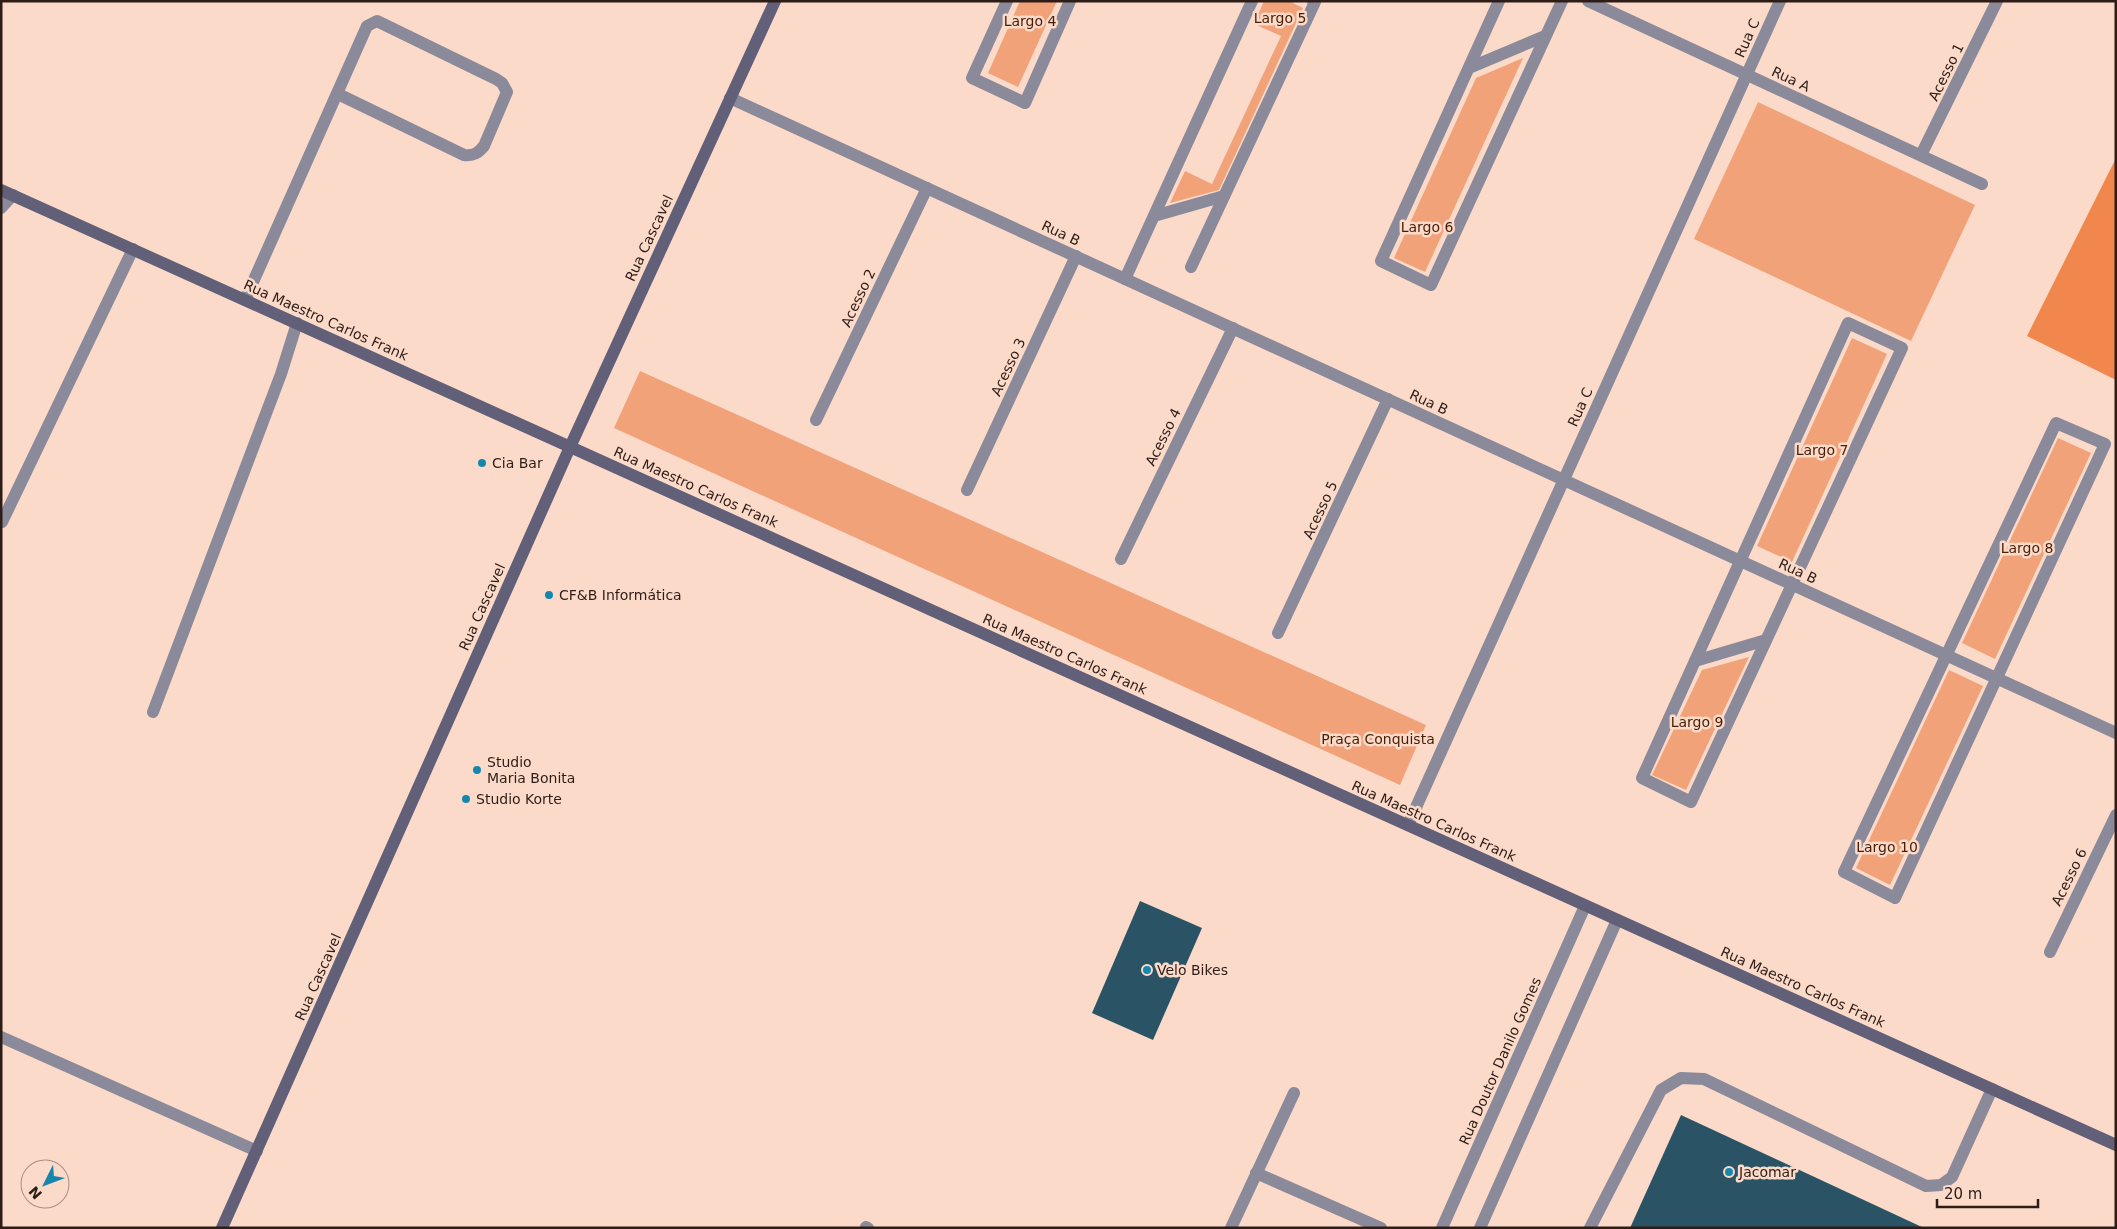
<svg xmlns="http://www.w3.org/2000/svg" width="2117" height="1229" font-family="'DejaVu Sans',sans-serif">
<rect width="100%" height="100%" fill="#fcdac9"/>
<g fill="#f2a279">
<path d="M1020,1H1057L1018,87L988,73Z"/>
<path d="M1264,1H1289L1303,8L1219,190L1170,203L1185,171L1212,184L1281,36L1254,24Z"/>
<path d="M1523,58L1425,272L1394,258L1476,78Z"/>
<path d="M1758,102L1975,205L1911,341L1694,239Z"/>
<path d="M1852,338L1887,354L1792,562L1757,546Z"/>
<path d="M640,371L1426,725L1400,785L614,428Z"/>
<path d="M2058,438L2091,453L1995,659L1962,643Z"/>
<path d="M1749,657L1686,790L1652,775L1702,670Z"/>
<path d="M1949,670L1983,686L1890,885L1856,868Z"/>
</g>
<path fill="#f2874d" d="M2116,158V380L2027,336Z"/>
<g fill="#2a5466">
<path d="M1140,901L1202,928L1153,1040L1092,1013Z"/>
<path d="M1681,1115L1924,1228H1630Z"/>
</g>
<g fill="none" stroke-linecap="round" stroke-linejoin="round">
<g stroke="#8a8a9a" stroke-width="12">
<path d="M1,208L13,195"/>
<path d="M245,300L367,26L377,21L496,79L502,83L507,92L484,146C478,153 474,156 464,155L338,94"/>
<path d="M2,522L133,249"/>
<path d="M153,712L281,374L297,323"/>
<path d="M1,1037L257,1151"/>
<path d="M1256,1173L1381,1228"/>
<path d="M866,1227L868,1228"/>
<path d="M1231,1228L1294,1093"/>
<path d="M1590,1228L1661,1090L1681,1078L1704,1079L1926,1186L1941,1185L1952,1177L1992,1089"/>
</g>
<g stroke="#8a8a9a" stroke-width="12">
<path d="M1007,1L972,78L1025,103L1070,1"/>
<path d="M1499,1L1381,261L1431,285L1562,1"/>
<path d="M1588,1L1982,184"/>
<path d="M1469,68L1545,36"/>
<path d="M730,98L2116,733"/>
<path d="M1921,155L1997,1"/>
<path d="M1154,216L1224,196"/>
<path d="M1191,267L1315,2L1313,1"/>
<path d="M1125,279L1252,1"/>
<path d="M1848,323L1902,348L1691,802L1642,778Z"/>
<path d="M816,420L927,188"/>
<path d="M2056,423L2105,444L1895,898L1844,872Z"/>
<path d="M967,490L1076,256"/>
<path d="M1121,559L1233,328"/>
<path d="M1278,633L1388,399"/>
<path d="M1695,661L1766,640"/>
<path d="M1408,825L1780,1"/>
<path d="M2050,952L2116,815"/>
<path d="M1442,1228L1585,906"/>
<path d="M1480,1228L1617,920"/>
</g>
<g stroke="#616078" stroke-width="12">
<path d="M1,190L2116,1145"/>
<path d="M222,1228L570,447L775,1"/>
</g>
</g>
<g fill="#1586ac" stroke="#fcdac9" stroke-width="2">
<circle cx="482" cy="463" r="5"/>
<circle cx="549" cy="595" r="5"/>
<circle cx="477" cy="770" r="5"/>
<circle cx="466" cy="799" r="5"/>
<circle cx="1147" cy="970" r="5"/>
<circle cx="1729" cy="1172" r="5"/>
</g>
<g text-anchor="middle" stroke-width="5" stroke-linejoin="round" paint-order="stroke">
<g font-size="14" fill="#471e06" stroke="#fcdac9">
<text x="1280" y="23">Largo 5</text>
<text x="1030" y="26">Largo 4</text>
<text x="1427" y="232">Largo 6</text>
<text x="1822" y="455">Largo 7</text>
<text x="2027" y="553">Largo 8</text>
<text x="1697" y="727">Largo 9</text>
<text x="1378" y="744">Praça Conquista</text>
<text x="1887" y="852">Largo 10</text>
</g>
<g font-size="14" fill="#2d1d16" stroke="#fcdac9">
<text transform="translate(1747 38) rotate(-66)" y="5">Rua C</text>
<text transform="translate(1946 72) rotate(-64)" y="5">Acesso 1</text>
<text transform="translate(1791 79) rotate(25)" y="5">Rua A</text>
<text transform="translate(1061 233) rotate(25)" y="5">Rua B</text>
<text transform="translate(649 238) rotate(-65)" y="5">Rua Cascavel</text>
<text transform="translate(858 298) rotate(-65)" y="5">Acesso 2</text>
<text transform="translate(326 320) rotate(24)" y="5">Rua Maestro Carlos Frank</text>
<text transform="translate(1008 367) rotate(-65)" y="5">Acesso 3</text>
<text transform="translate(1429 402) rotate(25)" y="5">Rua B</text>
<text transform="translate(1580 407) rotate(-66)" y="5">Rua C</text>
<text transform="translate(1163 437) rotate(-64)" y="5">Acesso 4</text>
<text transform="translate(696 487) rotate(24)" y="5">Rua Maestro Carlos Frank</text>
<text transform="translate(1320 510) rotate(-65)" y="5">Acesso 5</text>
<text transform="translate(1798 571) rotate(25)" y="5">Rua B</text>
<text transform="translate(482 607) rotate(-66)" y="5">Rua Cascavel</text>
<text transform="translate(1065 654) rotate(24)" y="5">Rua Maestro Carlos Frank</text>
<text transform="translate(1434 821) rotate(24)" y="5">Rua Maestro Carlos Frank</text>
<text transform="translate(2069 877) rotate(-64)" y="5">Acesso 6</text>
<text transform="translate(318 977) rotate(-66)" y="5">Rua Cascavel</text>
<text transform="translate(1803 987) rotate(24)" y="5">Rua Maestro Carlos Frank</text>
<text transform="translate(1500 1061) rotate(-66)" y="5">Rua Doutor Danilo Gomes</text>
</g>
<g font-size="14" fill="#2d1d16" stroke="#fcdac9" text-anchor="start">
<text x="492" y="468">Cia Bar</text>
<text x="559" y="600">CF&amp;B Informática</text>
<text x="487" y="767">Studio<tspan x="487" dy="16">Maria Bonita</tspan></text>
<text x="476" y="804">Studio Korte</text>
<text x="1157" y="975">Velo Bikes</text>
<text x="1739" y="1177">Jacomar</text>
</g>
</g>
<rect width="2117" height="1229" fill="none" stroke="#2d1d16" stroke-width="5"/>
<g transform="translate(45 1184) rotate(228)"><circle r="24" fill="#fcdac9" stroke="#a98e81"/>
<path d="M0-4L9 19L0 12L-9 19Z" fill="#1586ac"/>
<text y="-8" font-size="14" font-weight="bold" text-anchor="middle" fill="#2d1d16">N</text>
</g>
<path d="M1937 1199v8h101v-8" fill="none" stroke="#2d1d16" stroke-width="2.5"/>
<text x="1944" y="1199" font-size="15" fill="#2d1d16" stroke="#fcdac9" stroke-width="4" paint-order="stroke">20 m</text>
</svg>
